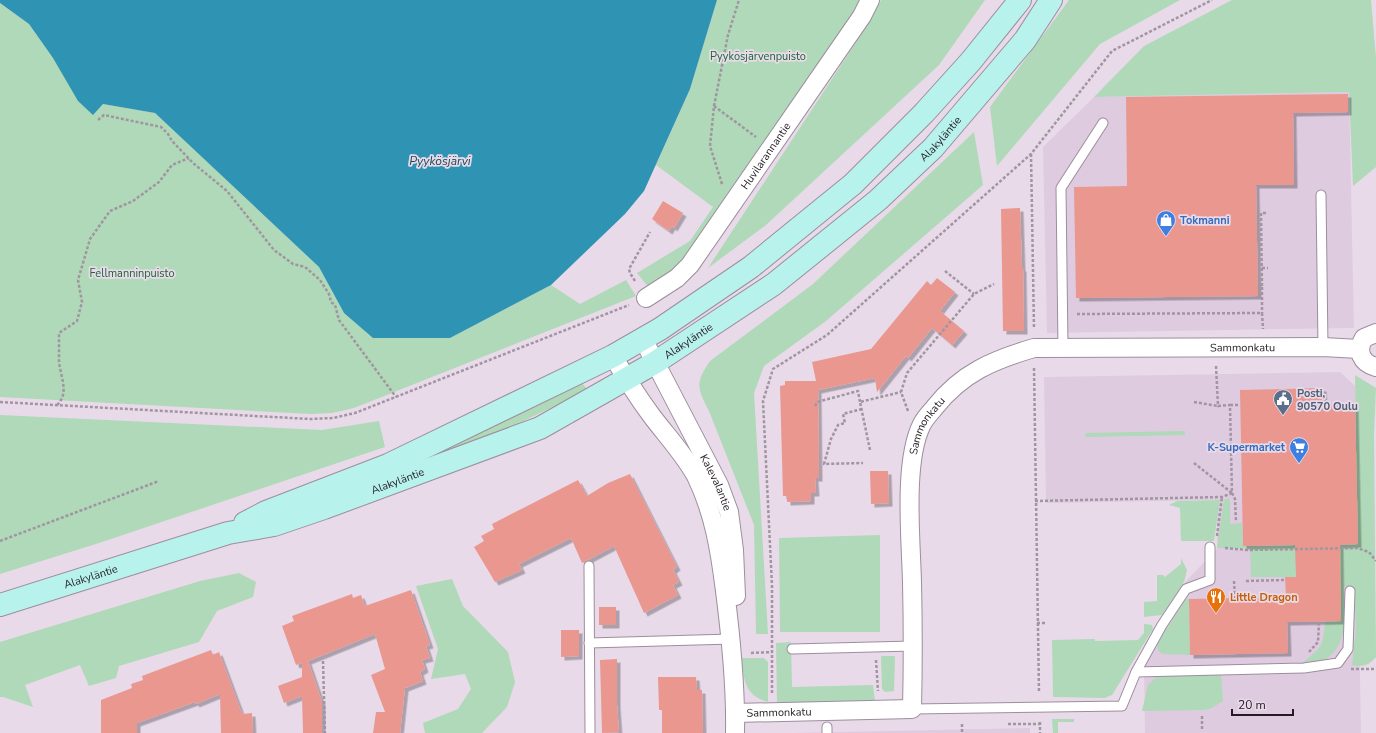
<svg xmlns="http://www.w3.org/2000/svg" width="1376" height="733" font-family="'Nunito Sans',sans-serif">
<defs>
<filter id="shadow"><feDropShadow dx="3.5" dy="3.5" stdDeviation="0" flood-color="#0004"/></filter>
</defs>
<rect width="100%" height="100%" fill="#e9dae9"/>
<g fill="#dfcbdf">
<path d="M1349,92L1354,328L1047,333L1043,147L1094,97Z"/>
<path d="M1340,372L1355,386L1361,733H1145L1144,656L1164,641V604L1217,549V500L1046,503L1044,377Z"/>
<path d="M1030,728V733H792Z"/>
</g>
<g fill="#afd9b8">
<path d="M717,0H861L856,10L679,267L649,288L637,273L690,241L713,207L656,165L690,89Z"/>
<path d="M881,0H985L939,65L766,225L708,268L866,27Z"/>
<path d="M1069,0H1180L1100,44L997,166L990,107Z"/>
<path d="M1232,0H1371L1376,58V167L1353,186L1349,92L1094,97L1144,46Z"/>
<path d="M0,3L29,24L93,114L103,104L155,113L319,267L344,313L450,338L551,285L580,304L626,280L636,296L354,408L332,413L311,414L0,397Z"/>
<path d="M974,132L983,185L826,321L764,366L754,393L768,634H756L754,525L709,411C697,388 695,383 710,361L813,284Z"/>
<path d="M1355,375L1376,388L1374,434L1376,657C1368,666 1363,667 1352,665L1356,627L1354,586L1344,587C1345,620 1350,666 1302,663C1322,647 1323,647 1325,622L1341,621L1340,568L1296,569V577H1251L1250,548H1217L1224,500L1229,498L1230,501V524L1242,523L1243,546L1357,544Z"/>
<path d="M582,383L586,388V391L515,425L443,452V449Z"/>
<path d="M0,415L322,430L379,421L385,447L99,543L0,574Z"/>
<path d="M1185,431V435L1085,437L1086,433Z"/>
<path d="M1220,500L1214,541H1181L1180,508L1169,505L1177,501Z"/>
<path d="M880,535V632H780L779,538Z"/>
<path d="M1181,558L1187,570L1184,582L1162,615L1144,617V602L1157,601V575H1163L1165,577L1181,564Z"/>
<path d="M239,573L256,582L253,597L217,611L199,642L119,666L116,678L89,686L80,665L25,685L33,707L3,697H0V642L200,581Z"/>
<path d="M452,579L463,606L508,652L515,682L507,707L482,733H425L423,723L458,709L471,689L465,674L431,679L438,649L416,586Z"/>
<path d="M1186,599H1189L1190,655L1163,654L1158,651L1157,644Z"/>
<path d="M1144,624L1152,625L1153,629L1112,695L1105,698L1053,697L1052,640L1095,639V641L1138,640L1144,633Z"/>
<path d="M791,642L792,687L873,685L875,702L777,703L776,643Z"/>
<path d="M881,656H895L894,691L885,692L882,689Z"/>
<path d="M742,658H764L768,662V702C745,696 743,679 742,658Z"/>
<path d="M1221,675L1223,701L1210,709L1202,710L1142,711L1148,685L1157,676Z"/>
<path d="M1052,719H1074V722H1058V733H1053Z"/>
</g>
<path fill="#2f94b3" d="M0,0H717L690,89L644,191L625,214L551,285L450,338H373L344,313L319,267L155,113L103,104L93,115L78,101L53,58L29,24L0,3Z"/>
<g fill="#ea9790" filter="url(#shadow)">
<path d="M1348,94V112L1293,113L1294,185H1256L1258,296L1076,298L1074,187L1127,186L1126,97Z"/>
<path d="M663,201L683,213L674,228L672,226L669,231L652,219Z"/>
<path d="M1020,208L1022,268H1023L1024,331H1003L1001,209Z"/>
<path d="M937,278L955,292L940,311L964,331L952,345L932,328L908,358L906,356L877,392L875,378L818,390L819,478H815L816,493H811V501L787,502V496H783L780,386L785,385V381H816L812,362L871,349L927,281L931,285Z"/>
<path d="M1323,388L1324,405L1355,404L1358,544L1340,545L1341,621L1287,622L1288,653L1190,655L1189,599L1286,597L1285,577H1296L1295,545L1243,546L1240,390Z"/>
<path d="M870,471H888L889,503L871,504Z"/>
<path d="M630,474L677,567L673,570L679,582L673,585L678,595L644,613L614,546L582,563L571,538L519,564L522,570L495,582L474,547L484,541L481,536L494,529L492,524L578,480L587,496L608,483Z"/>
<path d="M411,590L430,645L426,646L430,658L422,660L425,669L420,672L423,681L405,688L400,733H373L376,712H385L371,675L385,669L375,634L308,661L322,702V733H303L302,696L284,703L278,686L302,677V663L296,665L282,626L294,621L292,616L352,594L353,598L361,595L365,606Z"/>
<rect x="599" y="607" width="17" height="18"/>
<path d="M561,630H579V656L561,657Z"/>
<path d="M211,650L213,655L219,652L242,714L252,713L253,733H221L220,694L196,704L195,702L137,723V733H101V700L132,688L131,684L143,680L142,676Z"/>
<path d="M617,659V705L619,732L602,733L600,660Z"/>
<path d="M658,677H696L697,690H702L703,733H662V710H659Z"/>
</g>
<g fill="none" stroke-linecap="round" stroke-linejoin="round">
<g stroke="#9c8e9c" stroke-width="11">
<g id="lane">
<path d="M1321,195L1323,347"/>
<path d="M1063,348L1061,188L1103,123"/>
<path d="M589,566L590,732"/>
<path d="M589,643L732,639"/>
<path d="M792,649L913,646"/>
<path d="M1136,672L1304,668L1338,663L1348,649L1350,591"/>
<path d="M912,709L1122,706L1136,672L1162,625L1186,589L1210,580V547"/>
<path d="M827,727V733"/>
</g>
</g>
<g stroke="#9c8e9c" stroke-width="20">
<g id="street">
<path id="s1" d="M646,298L677,278L690,265L862,16L870,0"/>
<path d="M1376,333L1364,338C1356,351 1361,363 1376,367"/>
<path id="s2" d="M643,339L719,485L729,512L734,550L736,596"/>
<path d="M613,356C625,377 637,396 651,415C666,435 684,454 696,476C714,513 720,551 725,591C731,638 736,685 735,733"/>
<path id="s3" d="M735,713L912,709C913,667 913,625 912,582C911,540 903,461 922,424C925,418 931,412 935,407C962,373 993,360 1034,348L1323,347L1359,349"/>
</g>
</g>
<g stroke="#9c8e9c" stroke-width="24">
<g id="secondary">
<path d="M245,523L266,512L388,465L613,356L660,329L751,267L853,184L924,113L971,61L1020,0"/>
<path id="s4" d="M0,605L228,533L274,525L324,508L540,428L607,390L656,362L774,284L878,200L933,148L1025,40L1051,0"/>
</g>
</g>
<g stroke="#a095a0" stroke-width="2.5" stroke-dasharray="3 2" stroke-linecap="butt">
<path d="M714,106L756,137"/>
<path d="M98,120L104,115L161,127L168,134L172,141L193,163L227,191L274,250L293,264L305,267L320,280L329,294L331,302L335,305L339,320L396,397"/>
<path d="M1031,154L1034,329"/>
<path d="M722,184L710,146L714,106L728,35L739,0"/>
<path d="M1262,268H1268"/>
<path d="M945,271L974,294"/>
<path d="M635,281L630,273L629,269L650,232"/>
<path d="M1258,286H1262V313"/>
<path d="M1262,286L1261,213H1267"/>
<path d="M1077,314L1262,313L1263,329"/>
<path d="M1216,366L1218,406L1230,405L1232,493L1235,499L1236,522"/>
<path d="M1034,368L1039,693"/>
<path d="M0,402L310,419L333,418L355,413L629,305"/>
<path d="M1194,402L1218,406"/>
<path d="M57,405C70,393 60,376 59,361C59,352 59,342 59,333L77,321L82,302L78,280L90,239L110,211L133,201L159,182L172,165L189,158"/>
<path d="M1230,405H1240"/>
<path d="M815,406L817,402L858,391L860,402"/>
<path d="M862,409L843,414L845,423L838,425L831,439L824,464L863,463"/>
<path d="M908,411L901,392L907,373L974,294L994,284"/>
<path d="M870,450L860,402L901,392"/>
<path d="M1194,463L1232,493"/>
<path d="M1035,501L1222,497L1232,493"/>
<path d="M1217,536L1222,497"/>
<path d="M0,541L159,481"/>
<path d="M1225,548L1247,550L1357,548L1369,552L1376,561"/>
<path d="M1234,581L1235,598"/>
<path d="M1246,581L1285,580"/>
<path d="M1037,623H1045"/>
<path d="M1309,652L1318,642L1319,622"/>
<path d="M751,653L772,652"/>
<path d="M876,660L878,691"/>
<path d="M323,661L325,733"/>
<path d="M1351,669H1376"/>
<path d="M772,693V586L763,401L773,369L827,335L1031,154L1112,51L1212,0"/>
<path d="M1202,716V729"/>
<path d="M1040,722V733"/>
<path d="M962,724V733"/>
<path d="M1008,724H1040"/>
</g>
<use href="#lane" stroke="#fff" stroke-width="9"/>
<use href="#street" stroke="#fff" stroke-width="18"/>
<use href="#secondary" stroke="#b8f2ed" stroke-width="22"/>
</g>
<defs>
<g id="shop-pin" transform="scale(1)"><path d="M0 17L-7.5 6A9.5 9.5 0 1 1 7.5 6Z" fill="#3f7fe0" stroke="#e9dae9"/><path d="M-5-2.5h2.3a2.7 3.5 0 0 1 5.4 0H5L5.5 6h-11ZM-1.5-2.5h3a1.5 2.3 0 0 0-3 0Z" fill="#fff"/></g>
<g id="civic-pin" transform="scale(1)"><path d="M0 17L-7.5 6A9.5 9.5 0 1 1 7.5 6Z" fill="#5c6f8a" stroke="#e9dae9"/><path d="M-.6-6.5H3V-4.5H.6V-3L4-1V1h2V6H-6V1h2V-1L-.6-3ZM-1.2 2.5V6h2.4V2.5Z" fill="#fff"/></g>
<g id="supermarket-pin" transform="scale(1)"><path d="M0 17L-7.5 6A9.5 9.5 0 1 1 7.5 6Z" fill="#3f7fe0" stroke="#e9dae9"/><path d="M-6-5.5h2.5l.6 2H6L4.5 2H-2.5L-4.4-4H-6ZM-1.5 3.2a1.3 1.3 0 1 0 .1 0ZM3 3.2a1.3 1.3 0 1 0 .1 0Z" fill="#fff"/></g>
<g id="restaurant-pin" transform="scale(1)"><path d="M0 17L-7.5 6A9.5 9.5 0 1 1 7.5 6Z" fill="#e8710a" stroke="#e9dae9"/><path d="M-5-6h1v4h1v-4h1v4h1v-4h1v5L-1.5 .5V6h-2V.5L-5-1ZM5-6V6H3V1.5H1.5Q1.5-4 5-6Z" fill="#fff"/></g>
</defs>
<g fill-rule="evenodd">
<use href="#shop-pin" x="1166" y="220"/>
<use href="#civic-pin" x="1283" y="399"/>
<use href="#supermarket-pin" x="1299" y="447"/>
<use href="#restaurant-pin" x="1216" y="597"/>
</g>
<g text-anchor="middle" stroke-width="3.5" stroke-linejoin="round" paint-order="stroke">
<g font-size="11" fill="#1a6536" stroke="#e9dae9">
<text x="758" y="60">Pyykösjärvenpuisto</text>
<text x="132" y="277">Fellmanninpuisto</text>
</g>
<g font-size="11" fill="#231d23" stroke="#e9dae9">
<text dy="4" stroke="none"><textPath href="#s4" startOffset="1065">Alakyläntie</textPath></text>
<text dy="4" stroke="none"><textPath href="#s1" startOffset="188">Huvilarannantie</textPath></text>
<text dy="4" stroke="none"><textPath href="#s4" startOffset="741">Alakyläntie</textPath></text>
<text dy="4" stroke="none"><textPath href="#s3" startOffset="811">Sammonkatu</textPath></text>
<text dy="4" stroke="none"><textPath href="#s3" startOffset="464">Sammonkatu</textPath></text>
<text dy="4" stroke="none"><textPath href="#s4" startOffset="417">Alakyläntie</textPath></text>
<text dy="4" stroke="none"><textPath href="#s2" startOffset="161">Kalevalantie</textPath></text>
<text dy="4" stroke="none"><textPath href="#s4" startOffset="95">Alakyläntie</textPath></text>
<text dy="4" stroke="none"><textPath href="#s3" startOffset="44">Sammonkatu</textPath></text>
</g>
<g font-size="11" font-weight="bold" fill="#366cbe" stroke="#e9dae9" text-anchor="start">
<text x="1180" y="224">Tokmanni</text>
<text x="1285" y="451" text-anchor="end">K-Supermarket</text>
</g>
<g font-size="11" font-weight="bold" fill="#4e5e75" stroke="#e9dae9" text-anchor="start">
<text x="1297" y="397">Posti,<tspan x="1297" dy="13">90570 Oulu</tspan></text>
</g>
<g font-size="11" font-weight="bold" fill="#c56008" stroke="#e9dae9" text-anchor="start">
<text x="1230" y="601">Little Dragon</text>
</g>
<g font-size="12" font-style="italic" fill="#1c4755" stroke="#e9dae9">
<text x="440" y="165">Pyykösjärvi</text>
</g>
</g>
<path d="M1232 709v6h61v-6" fill="none" stroke="#231d23" stroke-width="2"/>
<text x="1238" y="709" font-size="12" fill="#231d23" stroke="#e9dae9" stroke-width="3" paint-order="stroke">20 m</text>
</svg>
